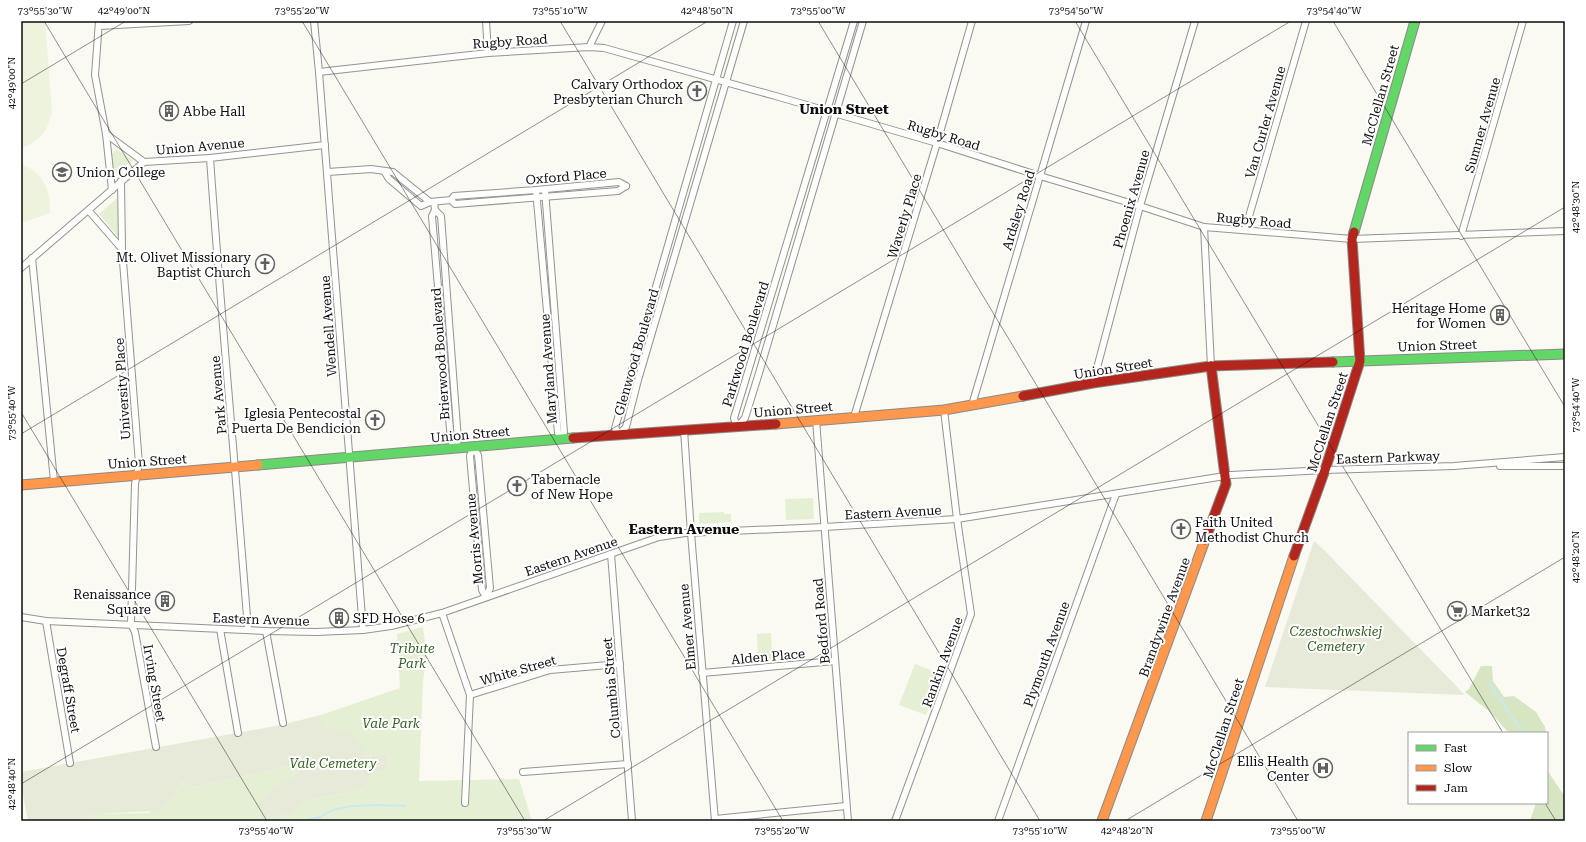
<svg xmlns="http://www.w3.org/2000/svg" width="1586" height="842" font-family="'Roboto Serif',serif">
<rect width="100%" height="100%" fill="#faf9f2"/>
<g fill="#e5efd4">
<path d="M116,149L133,160L116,174L113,164L112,154Z"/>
<path d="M117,198L119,238L99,214Z"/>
<path d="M813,498L814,519L786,520L785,499Z"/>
<path d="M724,512V514H731V522L699,524V513Z"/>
<path d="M423,627L427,658L423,680L419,781L519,779L532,821H76L96,814L148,813L167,804L182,782L195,787L300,764L302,768L293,778L276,787L289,814L309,800L354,791L364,787L371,775L384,770L389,761L386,754L368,757L364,755L343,731L320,726L321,715L400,688L397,634Z"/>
<path d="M771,633L772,660L758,661L757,634Z"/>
<path d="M915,664L941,674L926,715L899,705Z"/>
</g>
<g fill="#d6e6c2">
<path d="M1481,666H1492L1493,681L1504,697L1514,696L1536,712L1545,727L1546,733H1509L1490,712L1465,692L1469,689Z"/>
<path d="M1547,770L1565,797V821H1530L1536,803H1547Z"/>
</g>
<g fill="#e7ead8">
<path d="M1314,541L1324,550L1465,695L1265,687Z"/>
<path d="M321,715V726C339,730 350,731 363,745L364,755L368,757L386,754L389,761L384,770L371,775L364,787L354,791L309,800L289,814L271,817L261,816L257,804L276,787L293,777L302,768L300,764L195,787L182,782L167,804L157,811L96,814L76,821H28L21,785V772L281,725Z"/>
</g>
<g fill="#eef3dd">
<path d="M21,21H45L52,111C48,130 40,142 21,148Z"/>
<path d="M21,164C43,172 51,191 50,213L21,223Z"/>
</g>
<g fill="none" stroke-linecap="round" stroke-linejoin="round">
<g stroke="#cbe8f2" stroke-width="2">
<path d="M1490,684L1523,733"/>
<path d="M302,821L320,817L332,810L352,806L378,805L405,806"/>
</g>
<g stroke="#949390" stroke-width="8">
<g id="street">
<path d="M99,21L95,75L106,134L112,190"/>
<path d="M314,21L319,72L363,630"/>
<path d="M486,21L488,53"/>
<path d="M733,21L615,428L619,434L626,427L638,380L744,21"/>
<path d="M854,21L734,418L737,427L745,418L759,373L863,21"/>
<path d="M99,26L189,21"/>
<path d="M589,47L602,21"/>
<path d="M319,72L488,53L589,47L604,48L779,97L937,143L1040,176L1140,206L1204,227L1352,239L1565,231"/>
<path d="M106,134L144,162"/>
<path d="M210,158C221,315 236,473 248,630"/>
<path d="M384,171L389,179L421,206L430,202L451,200L454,196L536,190L619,182L626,186"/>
<path d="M328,172L371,169L393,172L430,202"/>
<path d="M121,181L122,249L139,464L135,484L131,624L135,632L156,747"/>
<path d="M536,190L558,433L562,439"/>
<path d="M545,190L564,432L562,439"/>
<path d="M451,200L455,204L618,191L626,186"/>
<path d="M434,202L435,210L432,216L451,441L455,449"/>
<path d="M435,210L441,216L458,440L455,449"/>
<path d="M89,211L122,249"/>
<path d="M1204,227L1211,366"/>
<path d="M1245,230L1306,21"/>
<path d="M1461,236L1523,21"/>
<path d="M32,258L54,481"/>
<path d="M21,268L144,162L210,158L325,145"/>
<path d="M1093,383L1140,206L1195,21"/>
<path d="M972,405L1086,21"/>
<path d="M854,417L937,143L972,21"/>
<path d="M816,420L848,821"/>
<path d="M684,430L691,533L715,821"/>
<path d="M473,447L470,456L482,590L486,597"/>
<path d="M473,447L478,455L490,588L486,597"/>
<path d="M1500,466H1565"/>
<path d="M611,554L632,821"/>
<path d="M442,613L470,695L465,803"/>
<path d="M21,617L46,621L266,631L316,632L363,630L391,626L442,613L659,537L685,533L824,527L957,519L1231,475L1325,470L1454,466L1565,457"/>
<path d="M46,621L70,763"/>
<path d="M220,629L238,733"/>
<path d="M266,631L283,723"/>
<path d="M702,673L835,661"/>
<path d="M470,695L550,670L620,664"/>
<path d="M523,772L628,764"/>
<path d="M715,819L846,806"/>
<path d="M895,821L971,614L957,519L944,410"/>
<path d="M998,821L1116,494"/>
</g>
</g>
<g stroke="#8a8a87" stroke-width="11">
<g id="fast">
<path d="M1354,232L1415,21"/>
<path d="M1333,362L1565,354"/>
<path d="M258,465L573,438"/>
</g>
</g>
<g stroke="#8a8a87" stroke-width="11">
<g id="slow">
<path d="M776,424L944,410L1023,396"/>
<path d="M21,485L258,465"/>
<path d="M1102,821L1205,540"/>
<path d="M1206,821L1294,556"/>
</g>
</g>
<g stroke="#8a8a87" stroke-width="11">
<g id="jam">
<path d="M1023,396L1093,383L1211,366L1333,362"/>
<path d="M573,438L776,424"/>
<path d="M1205,540L1226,484L1211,366"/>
<path d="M1294,556L1325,470L1360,361L1352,239L1354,232"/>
</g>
</g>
<use href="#street" stroke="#fefefd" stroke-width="6"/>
<use href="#fast" stroke="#63d668" stroke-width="9"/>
<use href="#slow" stroke="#ff974d" stroke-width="9"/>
<use href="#jam" stroke="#b3261e" stroke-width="9"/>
</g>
<path fill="none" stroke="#0d0d0d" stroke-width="1" stroke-opacity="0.45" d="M44,21L525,821M302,21L783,821M560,21L1040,821M818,21L1298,821M1075,21L1503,733M1333,21L1565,407M21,84L126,21M21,412L267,821M21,434L708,21M21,784L1291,21M1545,803L1556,821M543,821L1565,207M1125,821L1565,557"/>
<defs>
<g id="church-ring" transform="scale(1)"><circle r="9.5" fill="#fff" stroke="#60605d" stroke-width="1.5"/><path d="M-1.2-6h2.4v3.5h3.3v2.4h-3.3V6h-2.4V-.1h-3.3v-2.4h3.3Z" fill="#60605d"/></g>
<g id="building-ring" transform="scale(1)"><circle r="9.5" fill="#fff" stroke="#60605d" stroke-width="1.5"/><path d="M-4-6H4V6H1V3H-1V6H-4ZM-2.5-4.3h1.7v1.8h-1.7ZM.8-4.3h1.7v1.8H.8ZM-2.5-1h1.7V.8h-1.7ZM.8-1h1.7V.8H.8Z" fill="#60605d"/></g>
<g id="university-ring" transform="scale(1)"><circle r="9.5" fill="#fff" stroke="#60605d" stroke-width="1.5"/><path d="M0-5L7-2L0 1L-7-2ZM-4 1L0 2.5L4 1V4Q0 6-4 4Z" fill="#60605d"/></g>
<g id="supermarket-ring" transform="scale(1)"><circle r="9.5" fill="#fff" stroke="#60605d" stroke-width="1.5"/><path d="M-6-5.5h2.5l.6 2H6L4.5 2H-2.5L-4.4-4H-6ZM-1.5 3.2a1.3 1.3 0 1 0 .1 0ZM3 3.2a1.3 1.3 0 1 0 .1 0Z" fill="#60605d"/></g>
<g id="hospital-ring" transform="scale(1)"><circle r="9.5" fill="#fff" stroke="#60605d" stroke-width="1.5"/><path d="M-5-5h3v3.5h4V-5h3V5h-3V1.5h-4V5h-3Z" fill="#60605d"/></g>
</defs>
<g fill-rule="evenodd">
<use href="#church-ring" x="697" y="91"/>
<use href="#building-ring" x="169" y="111"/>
<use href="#university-ring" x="62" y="172"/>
<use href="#church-ring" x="265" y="264"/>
<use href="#building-ring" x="1500" y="315"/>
<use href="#church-ring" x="375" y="420"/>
<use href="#church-ring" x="517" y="486"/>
<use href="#church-ring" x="1181" y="529"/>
<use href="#building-ring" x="165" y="601"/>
<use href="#supermarket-ring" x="1457" y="611"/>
<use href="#building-ring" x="339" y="618"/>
<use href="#hospital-ring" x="1323" y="768"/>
</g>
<g text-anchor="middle" stroke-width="4" stroke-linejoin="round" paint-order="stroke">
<g font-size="13" fill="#0d0d0d" stroke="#fff">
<text transform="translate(510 41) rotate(-4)" y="5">Rugby Road</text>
<text transform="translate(1380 95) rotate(-74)" y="5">McClellan Street</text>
<text transform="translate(1265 122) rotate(-74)" y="5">Van Curler Avenue</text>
<text transform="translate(1482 125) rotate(-74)" y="5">Sumner Avenue</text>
<text transform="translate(944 135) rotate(17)" y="5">Rugby Road</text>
<text transform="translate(200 146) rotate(-5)" y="5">Union Avenue</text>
<text transform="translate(566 176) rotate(-5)" y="5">Oxford Place</text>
<text transform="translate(1131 199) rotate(-74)" y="5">Phoenix Avenue</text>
<text transform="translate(1018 210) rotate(-73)" y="5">Ardsley Road</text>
<text transform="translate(904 216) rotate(-73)" y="5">Waverly Place</text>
<text transform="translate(1254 220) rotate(5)" y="5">Rugby Road</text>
<text transform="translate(328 326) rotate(-94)" y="5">Wendell Avenue</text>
<text transform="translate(745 344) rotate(-73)" y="5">Parkwood Boulevard</text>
<text transform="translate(1437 345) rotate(-2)" y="5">Union Street</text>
<text transform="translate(636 352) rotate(-74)" y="5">Glenwood Boulevard</text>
<text transform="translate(440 354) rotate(-94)" y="5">Brierwood Boulevard</text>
<text transform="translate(1113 368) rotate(-9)" y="5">Union Street</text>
<text transform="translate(548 369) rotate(-94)" y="5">Maryland Avenue</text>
<text transform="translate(122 389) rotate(-94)" y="5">University Place</text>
<text transform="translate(218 395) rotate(-95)" y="5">Park Avenue</text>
<text transform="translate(793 409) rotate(-5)" y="5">Union Street</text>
<text transform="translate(1327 422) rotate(-72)" y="5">McClellan Street</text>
<text transform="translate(470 434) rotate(-5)" y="5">Union Street</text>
<text transform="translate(1388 457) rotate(-2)" y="5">Eastern Parkway</text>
<text transform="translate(147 461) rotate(-4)" y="5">Union Street</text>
<text transform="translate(893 512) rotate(-3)" y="5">Eastern Avenue</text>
<text transform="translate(474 539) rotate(-95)" y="5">Morris Avenue</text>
<text transform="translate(571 556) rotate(-19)" y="5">Eastern Avenue</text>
<text transform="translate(1164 617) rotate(-70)" y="5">Brandywine Avenue</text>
<text transform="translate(261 619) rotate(2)" y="5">Eastern Avenue</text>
<text transform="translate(821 621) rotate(-95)" y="5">Bedford Road</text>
<text transform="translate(687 627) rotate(-95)" y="5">Elmer Avenue</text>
<text transform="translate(1046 654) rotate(-70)" y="5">Plymouth Avenue</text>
<text transform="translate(768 656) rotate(-5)" y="5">Alden Place</text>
<text transform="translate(942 662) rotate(-70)" y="5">Rankin Avenue</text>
<text transform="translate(518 670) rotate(-16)" y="5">White Street</text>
<text transform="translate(155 683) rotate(80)" y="5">Irving Street</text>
<text transform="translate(611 688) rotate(-95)" y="5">Columbia Street</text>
<text transform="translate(69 690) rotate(80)" y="5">Degraff Street</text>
<text transform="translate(1223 728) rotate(-72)" y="5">McClellan Street</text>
</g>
<g font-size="13" fill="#0d0d0d" stroke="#fff" text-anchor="end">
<text x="683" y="89">Calvary Orthodox<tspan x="683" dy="15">Presbyterian Church</tspan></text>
<text x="183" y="116" text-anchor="start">Abbe Hall</text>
<text x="76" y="177" text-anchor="start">Union College</text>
<text x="251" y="262">Mt. Olivet Missionary<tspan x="251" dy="15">Baptist Church</tspan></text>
<text x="1486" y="313">Heritage Home<tspan x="1486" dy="15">for Women</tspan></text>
<text x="361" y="418">Iglesia Pentecostal<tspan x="361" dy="15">Puerta De Bendicion</tspan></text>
<text x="531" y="484" text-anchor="start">Tabernacle<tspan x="531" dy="15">of New Hope</tspan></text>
<text x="1195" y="527" text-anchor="start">Faith United<tspan x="1195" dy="15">Methodist Church</tspan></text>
<text x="151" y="599">Renaissance<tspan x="151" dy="15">Square</tspan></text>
<text x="1471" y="616" text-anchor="start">Market32</text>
<text x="353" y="623" text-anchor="start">SFD Hose 6</text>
<text x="1309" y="766">Ellis Health<tspan x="1309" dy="15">Center</tspan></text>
</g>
<g font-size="13" font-style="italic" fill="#336122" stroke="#fff">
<text x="1336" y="636">Czestochwskiej<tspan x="1336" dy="15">Cemetery</tspan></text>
<text x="412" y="653">Tribute<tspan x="412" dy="15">Park</tspan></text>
<text x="391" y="728">Vale Park</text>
<text x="333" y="768">Vale Cemetery</text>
</g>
<g font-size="14" font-weight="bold" fill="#0d0d0d" stroke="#fff">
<text x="844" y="114">Union Street</text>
<text x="684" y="534">Eastern Avenue</text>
</g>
</g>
<rect width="1586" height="842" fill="none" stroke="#ffffff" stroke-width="44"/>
<rect x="1408" y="732" width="140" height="72" fill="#ffffff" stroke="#9e9e9e"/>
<rect x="1416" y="745" width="20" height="6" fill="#63d668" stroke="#9e9e9e"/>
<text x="1444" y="752" font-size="12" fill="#0d0d0d">Fast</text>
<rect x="1416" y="765" width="20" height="6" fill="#ff974d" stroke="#9e9e9e"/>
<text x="1444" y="772" font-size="12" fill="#0d0d0d">Slow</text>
<rect x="1416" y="785" width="20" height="6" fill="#b3261e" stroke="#9e9e9e"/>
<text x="1444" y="792" font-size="12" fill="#0d0d0d">Jam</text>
<rect x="22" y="22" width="1542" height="798" fill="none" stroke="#0d0d0d" stroke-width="1.5"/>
<g font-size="10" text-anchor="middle" fill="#0d0d0d">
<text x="45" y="14">73°55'30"W</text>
<text x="124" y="14">42°49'00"N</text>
<text x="302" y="14">73°55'20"W</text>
<text x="560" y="14">73°55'10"W</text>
<text x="707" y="14">42°48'50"N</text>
<text x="818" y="14">73°55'00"W</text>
<text x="1076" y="14">73°54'50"W</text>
<text x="1334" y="14">73°54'40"W</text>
<text transform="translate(11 83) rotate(-90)" y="4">42°49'00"N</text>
<text transform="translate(1575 207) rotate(-90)" y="4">42°48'30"N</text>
<text transform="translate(1575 405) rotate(-90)" y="4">73°54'40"W</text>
<text transform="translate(11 413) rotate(-90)" y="4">73°55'40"W</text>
<text transform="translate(1575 557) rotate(-90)" y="4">42°48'20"N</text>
<text transform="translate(11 784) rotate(-90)" y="4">42°48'40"N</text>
<text x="266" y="834">73°55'40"W</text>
<text x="524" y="834">73°55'30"W</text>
<text x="782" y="834">73°55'20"W</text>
<text x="1040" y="834">73°55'10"W</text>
<text x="1127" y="834">42°48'20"N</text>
<text x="1298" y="834">73°55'00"W</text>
</g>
</svg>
